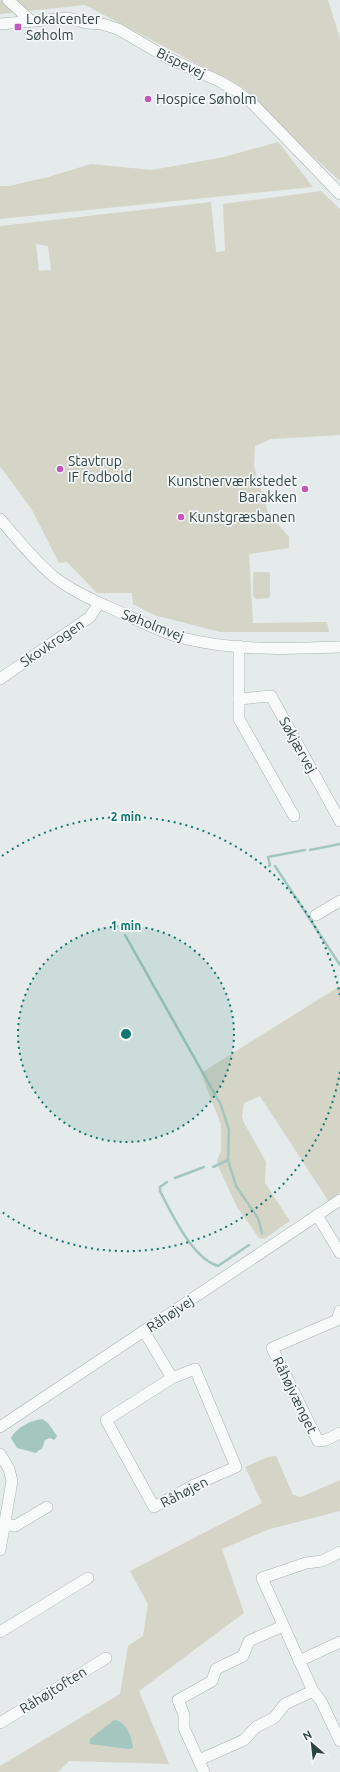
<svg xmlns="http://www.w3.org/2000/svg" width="340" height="1772" font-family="Ubuntu,sans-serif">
<rect width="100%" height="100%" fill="#e5ebea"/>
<g fill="#d4d4c7" fill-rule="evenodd">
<path d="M0,0H328L340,38V181L288,134L245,89L85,5L0,14Z"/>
<path d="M278,142L313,187L0,219V186H9L48,177L91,164L152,170L224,157Z"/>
<path d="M321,191L340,209V435L271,439L255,446L254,466L268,513L289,537V548L249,554L253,623L327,622L329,632H220L154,615L133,604L132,593H97L67,562L59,563L32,510L0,466V226L211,202L216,252L225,251L223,204ZM36,244L48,246L51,270L39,271Z"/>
<path d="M254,572H268L270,573V597L269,598L256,599L253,596V574Z"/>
<path d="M340,986V1193L329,1202L260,1096L244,1103L242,1116L243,1121L266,1162L265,1183L290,1221L264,1239L259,1238L237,1207L219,1168L217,1160L221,1151V1125L201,1073Z"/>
<path d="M276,1456L293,1495L301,1497L340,1480V1511L270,1529L222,1549L244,1613L139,1691L169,1764L69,1761L58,1772H0V1766L120,1694L128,1646L143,1636L148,1604L130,1571L262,1503L245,1467L268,1457Z"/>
</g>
<g fill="#a3c7be">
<path d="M42,1419L48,1423L57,1436L56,1438L54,1440L50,1438L45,1440L42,1449L39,1450L36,1453L17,1448L11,1438C16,1428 31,1420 42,1419Z"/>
<path d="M114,1720C126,1721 132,1737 133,1748L128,1749L90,1744V1739Z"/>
</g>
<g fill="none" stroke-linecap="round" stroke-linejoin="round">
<g stroke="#a3c7be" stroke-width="2.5">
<path d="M310,850L340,844"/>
<path d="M269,866L270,865L268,857L305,850"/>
<path d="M275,866L340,965"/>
<path d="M125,935L221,1105L229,1130L228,1160L236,1186L258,1218L262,1233"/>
<path d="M213,1167L228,1160"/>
<path d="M175,1178L204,1167"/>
<path d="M167,1182L160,1187V1191C172,1214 192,1258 218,1266L249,1245"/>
</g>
<g stroke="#a7b2b0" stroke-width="12">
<g id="minor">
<path d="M8,0L31,21"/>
<path d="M0,24L68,18L87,23L102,24L118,29L166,57L221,82L239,93L252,103L340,194"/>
<path d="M0,519C17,539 34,560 54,577C75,593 100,603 124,614C143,622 162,633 183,638C233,651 288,649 340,647"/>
<path d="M239,646V719L294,816"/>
<path d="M0,679L90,617L99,603"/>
<path d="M239,699L271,696L340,821"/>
<path d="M316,915L340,901"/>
<path d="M317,1215L340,1253"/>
<path d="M340,1311L337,1320L272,1348L318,1441L326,1440L340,1433"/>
<path d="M144,1331L172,1378L106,1420L154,1507L194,1485L236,1467L195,1369L172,1378"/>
<path d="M0,1427L340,1200"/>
<path d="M0,1454L9,1469L12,1481L0,1550"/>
<path d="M0,1523L15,1526L47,1507"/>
<path d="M340,1552L322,1561L306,1563L262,1578L313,1691L321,1701L340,1741"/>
<path d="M0,1632L88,1578"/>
<path d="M299,1661L340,1642"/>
<path d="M0,1723L106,1658"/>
<path d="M199,1760L244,1740L256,1727L274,1718L285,1704L313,1691"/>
<path d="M204,1772L184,1728V1715L178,1700L212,1681L216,1669L243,1656L249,1641L283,1626"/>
</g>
</g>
<use href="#minor" stroke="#f7faf9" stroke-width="11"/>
</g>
<circle cx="126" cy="1034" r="108" fill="#0f766e" fill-opacity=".12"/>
<g fill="none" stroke="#0f766e" stroke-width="2" stroke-dasharray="2 4">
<circle cx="126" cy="1034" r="108"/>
<path d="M340 1072A217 217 0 0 1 2 1212M2 856A217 217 0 0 1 340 996"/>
</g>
<g fill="#c357bb" stroke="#f4f8f8" stroke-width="1.5">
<rect x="14" y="23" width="8" height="8" rx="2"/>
<circle cx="148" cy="99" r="4"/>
<circle cx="60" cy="469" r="4"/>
<circle cx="305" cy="489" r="4"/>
<circle cx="181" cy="517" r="4"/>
</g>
<g text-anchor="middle" stroke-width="3.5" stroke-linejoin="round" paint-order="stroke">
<g font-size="14" fill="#2e423f" stroke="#f4f8f8" text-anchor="start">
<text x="26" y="24">Lokalcenter<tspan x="26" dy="16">Søholm</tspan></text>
<text x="156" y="104">Hospice Søholm</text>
<text x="68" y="466">Stavtrup<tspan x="68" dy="16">IF fodbold</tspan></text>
<text x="297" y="486" text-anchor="end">Kunstnerværkstedet<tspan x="297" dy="16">Barakken</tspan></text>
<text x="189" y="522">Kunstgræsbanen</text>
</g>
<g font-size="14" fill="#2e423f" stroke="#f4f8f8">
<text transform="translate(181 63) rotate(26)" y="5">Bispevej</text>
<text transform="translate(153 625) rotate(21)" y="5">Søholmvej</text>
<text transform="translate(52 643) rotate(-34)" y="5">Skovkrogen</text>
<text transform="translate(298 745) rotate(61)" y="5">Søkjærvej</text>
<text transform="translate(170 1314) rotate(-34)" y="5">Råhøjvej</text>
<text transform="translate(295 1395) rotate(64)" y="5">Råhøjvænget</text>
<text transform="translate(184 1492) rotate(-27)" y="5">Råhøjen</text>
<text transform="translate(53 1690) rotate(-32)" y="5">Råhøjtoften</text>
</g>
</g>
<circle cx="126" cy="1034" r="6" fill="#0f766e" stroke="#f4f8f8" stroke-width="2"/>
<g font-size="12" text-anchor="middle" font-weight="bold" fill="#0f766e" stroke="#f4f8f8" stroke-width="3.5" stroke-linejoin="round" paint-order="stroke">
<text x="126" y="821">2 min</text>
<text x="126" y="930">1 min</text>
</g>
<g transform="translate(312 1744) rotate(332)" stroke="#f4f8f8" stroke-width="3" paint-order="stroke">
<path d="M0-3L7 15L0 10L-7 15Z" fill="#2e423f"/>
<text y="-6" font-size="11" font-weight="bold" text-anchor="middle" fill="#2e423f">N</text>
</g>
</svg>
